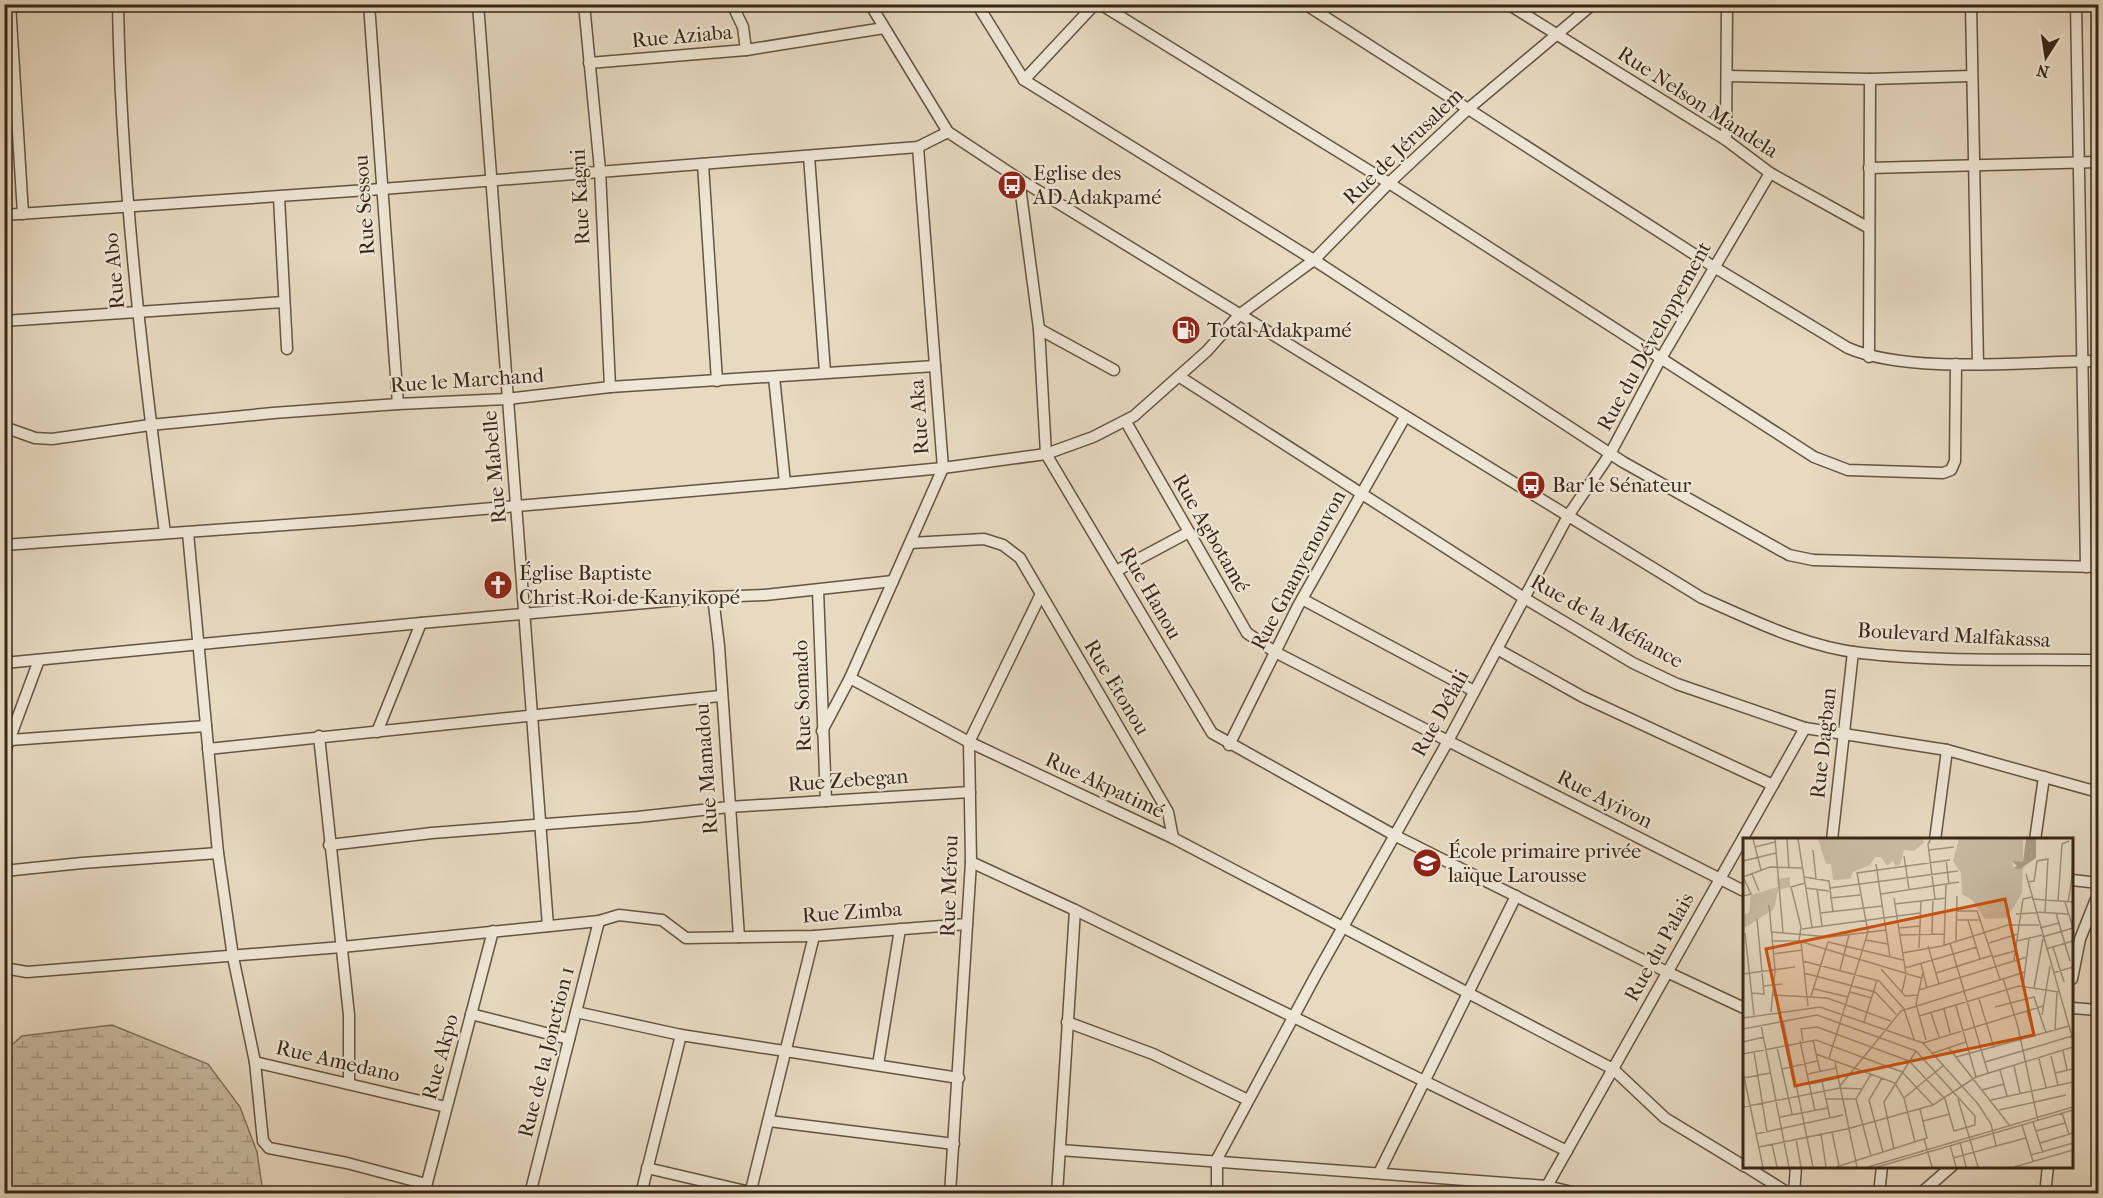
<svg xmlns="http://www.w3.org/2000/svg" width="2103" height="1198" font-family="'IM FELL French Canon',serif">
<defs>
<pattern id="wetland-marsh" width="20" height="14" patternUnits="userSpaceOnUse" patternTransform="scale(1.5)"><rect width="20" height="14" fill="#c9bca4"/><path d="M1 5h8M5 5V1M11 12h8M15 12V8" fill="none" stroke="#a49985"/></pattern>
</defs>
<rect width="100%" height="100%" fill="#e7dac1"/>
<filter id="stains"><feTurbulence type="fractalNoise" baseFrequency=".00333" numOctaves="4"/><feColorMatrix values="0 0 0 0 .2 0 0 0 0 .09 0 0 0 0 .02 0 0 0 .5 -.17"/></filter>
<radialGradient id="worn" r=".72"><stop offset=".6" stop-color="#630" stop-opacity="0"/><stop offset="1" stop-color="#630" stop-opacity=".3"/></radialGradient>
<path fill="url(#wetland-marsh)" stroke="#81725e" stroke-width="1.5" d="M112,1025L208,1064L240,1107L257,1152L263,1193H5V1051L22,1036Z"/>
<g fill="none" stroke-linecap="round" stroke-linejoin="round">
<g stroke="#645442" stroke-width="13">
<g id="minor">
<path d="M10,4L23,214"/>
<path d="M118,4C121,182 142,358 165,533"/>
<path d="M369,4L398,404"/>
<path d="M478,4L548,926"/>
<path d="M584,4L600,170L610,387"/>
<path d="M732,4L743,27L746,50"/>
<path d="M870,4L948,132L1019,179L1702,598C1752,620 1806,647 1861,653C1939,662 2020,659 2098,660"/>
<path d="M977,4L1024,80L1314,260L1623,462L1789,555L1813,560L2098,567"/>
<path d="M1100,4L1389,183L1814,457L1848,470L1943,473L1951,470L1955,461L1956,364"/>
<path d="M1305,4L1714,267L1848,348C1911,375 2028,361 2098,361"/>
<path d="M1508,4L1726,140L1770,173L1869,228"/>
<path d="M1971,4L1978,364"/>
<path d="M2076,4L2086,567"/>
<path d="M589,63L746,50L884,28"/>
<path d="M1727,76L1870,79L1971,76"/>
<path d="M1024,80L1095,4"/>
<path d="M1726,140L1727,4"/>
<path d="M809,156L825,372"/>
<path d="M703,164L717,381"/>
<path d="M1869,168L2098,162"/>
<path d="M1019,179L1039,329L1046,454L1212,733L1394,835L1667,972L1744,1008"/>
<path d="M279,197L287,349"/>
<path d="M4,215L382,189L918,147L948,132"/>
<path d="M4,321L284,302"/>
<path d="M1039,329L1114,370"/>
<path d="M1869,357L1870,79"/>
<path d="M774,377L785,483"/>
<path d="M1180,377L1524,598L1633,663L1677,684L1805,728L1947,750L2098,792"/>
<path d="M1126,422L1247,633L1275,652L1448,741L1744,891"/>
<path d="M4,427L35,438L52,439L150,425L273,413L398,404L507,399L610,387L935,366"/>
<path d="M188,533L218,853L233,957L255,1062L263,1141L269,1148L347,1163L426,1184"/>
<path d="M910,543L984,539L1003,545L1020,558L1168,812L1173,838"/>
<path d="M4,545L354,520L785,483L943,468L1046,454L1093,437L1134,416L1207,351L1239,315L1314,260L1389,183L1468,109L1593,4"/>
<path d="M1116,571L1189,532"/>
<path d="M818,590L826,801"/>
<path d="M713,597L719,646L739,937"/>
<path d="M1302,599L1474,691"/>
<path d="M1497,649L1583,697L1773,785"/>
<path d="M4,663L421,623L713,597L765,595L893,581"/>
<path d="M850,678L969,742L1173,838L1613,1069L1665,1118L1744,1166"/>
<path d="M822,731L850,678L943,468L918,147"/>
<path d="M377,732L421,623"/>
<path d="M319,736L349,1015V1084"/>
<path d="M10,740L206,726"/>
<path d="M1229,745L1298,606L1405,417"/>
<path d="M208,749L720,696"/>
<path d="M4,754L39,660"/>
<path d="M1832,840L1853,652"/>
<path d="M1935,840L1947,750"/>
<path d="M2035,840L2044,777"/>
<path d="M329,845L432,833L638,817L729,807L970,792"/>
<path d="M971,862L1075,910L1567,1151"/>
<path d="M4,871L82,863L218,853"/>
<path d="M2072,880L2098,883"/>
<path d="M4,968L27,972L342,947L599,921L619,915L662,920L686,938L814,936L967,924"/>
<path d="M2072,979L2080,939L2098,894"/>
<path d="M2072,1008L2098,1010"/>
<path d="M576,1012L681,1035L959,1078"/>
<path d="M471,1014L569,1039"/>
<path d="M1067,1022L1153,1054L1248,1100"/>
<path d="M255,1062L446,1107"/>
<path d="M878,1065L900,929"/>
<path d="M769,1121L954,1144"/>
<path d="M1060,1150L1547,1186L1580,1194"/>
<path d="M1745,1166L1790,1194"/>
<path d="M647,1168L750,1192"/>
<path d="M1379,1173L1516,896"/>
<path d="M1547,1186L1805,728"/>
<path d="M424,1194L493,931"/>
<path d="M530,1194L599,921"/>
<path d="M641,1194L681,1035"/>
<path d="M750,1194L814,936"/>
<path d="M950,1194L971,862L969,742L1040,596"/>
<path d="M1057,1194L1075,910"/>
<path d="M1217,1194V1159L1317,973L1448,741L1568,516L1610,454L1660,360L1770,173"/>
<path d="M1794,1194L1796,1166"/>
<path d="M1879,1194L1882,1166"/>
<path d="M1920,1194L1952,1166"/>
<path d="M2045,1194L2048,1166"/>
</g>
</g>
<use href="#minor" stroke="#efe7d7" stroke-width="10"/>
</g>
<defs>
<g id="bus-disc" transform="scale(1.5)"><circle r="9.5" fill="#8f2418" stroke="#efe7d7"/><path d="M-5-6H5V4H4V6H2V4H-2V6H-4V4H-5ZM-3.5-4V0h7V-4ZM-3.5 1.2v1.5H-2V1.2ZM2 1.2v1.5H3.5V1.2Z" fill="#fff"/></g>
<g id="fuel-disc" transform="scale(1.5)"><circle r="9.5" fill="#8f2418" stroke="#efe7d7"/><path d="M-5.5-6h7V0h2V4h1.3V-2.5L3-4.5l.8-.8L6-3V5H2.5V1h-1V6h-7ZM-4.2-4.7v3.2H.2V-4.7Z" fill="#fff"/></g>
<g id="church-disc" transform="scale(1.5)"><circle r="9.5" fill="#8f2418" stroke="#efe7d7"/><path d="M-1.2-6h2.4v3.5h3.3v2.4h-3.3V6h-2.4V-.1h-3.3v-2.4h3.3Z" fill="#fff"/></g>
<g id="school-disc" transform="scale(1.5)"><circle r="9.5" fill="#8f2418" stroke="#efe7d7"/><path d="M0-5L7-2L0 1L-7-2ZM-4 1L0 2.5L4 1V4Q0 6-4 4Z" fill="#fff"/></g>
</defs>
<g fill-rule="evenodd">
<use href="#bus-disc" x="1012" y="185"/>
<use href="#fuel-disc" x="1186" y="330"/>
<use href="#bus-disc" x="1531" y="485"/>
<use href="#church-disc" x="498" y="585"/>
<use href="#school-disc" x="1427" y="863"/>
</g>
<g text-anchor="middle" stroke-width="4.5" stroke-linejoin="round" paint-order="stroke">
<g font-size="21" fill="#392717" stroke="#efe7d7">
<text transform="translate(682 36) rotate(-5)" y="7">Rue Aziaba</text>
<text transform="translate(1698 102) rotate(33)" y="7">Rue Nelson Mandela</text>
<text transform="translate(1403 146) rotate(-44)" y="7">Rue de Jérusalem</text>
<text transform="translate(580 197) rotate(-93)" y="7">Rue Kagni</text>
<text transform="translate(364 205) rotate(-94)" y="7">Rue Sessou</text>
<text transform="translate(114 271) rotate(-95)" y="7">Rue Abo</text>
<text transform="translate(1654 336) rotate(-61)" y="7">Rue du Développement</text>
<text transform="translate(467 380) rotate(-4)" y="7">Rue le Marchand</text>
<text transform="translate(919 417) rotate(-94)" y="7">Rue Aka</text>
<text transform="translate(494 467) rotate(-95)" y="7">Rue Mabelle</text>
<text transform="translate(1211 533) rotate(60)" y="7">Rue Agbotamé</text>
<text transform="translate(1298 570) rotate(-62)" y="7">Rue Gnanyenouvon</text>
<text transform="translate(1151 593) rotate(60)" y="7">Rue Hanou</text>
<text transform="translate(1607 621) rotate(29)" y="7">Rue de la Méfiance</text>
<text transform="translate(1954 635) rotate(3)" y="7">Boulevard Malfakassa</text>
<text transform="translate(1117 687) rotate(59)" y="7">Rue Etonou</text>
<text transform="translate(802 696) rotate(-92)" y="7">Rue Somado</text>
<text transform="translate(1440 713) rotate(-61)" y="7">Rue Délali</text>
<text transform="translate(1823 743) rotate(-84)" y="7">Rue Dagban</text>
<text transform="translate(706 769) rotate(-94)" y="7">Rue Mamadou</text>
<text transform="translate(848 780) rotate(-4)" y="7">Rue Zebegan</text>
<text transform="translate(1105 785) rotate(25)" y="7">Rue Akpatimé</text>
<text transform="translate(1605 799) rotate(27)" y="7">Rue Ayivon</text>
<text transform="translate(949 886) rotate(-88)" y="7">Rue Mérou</text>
<text transform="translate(852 912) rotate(-4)" y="7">Rue Zimba</text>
<text transform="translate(1659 947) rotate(-61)" y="7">Rue du Palais</text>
<text transform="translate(546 1052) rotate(-76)" y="7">Rue de la Jonction 1</text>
<text transform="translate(440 1057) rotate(-75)" y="7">Rue Akpo</text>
<text transform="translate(338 1061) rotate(13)" y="7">Rue Amedano</text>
</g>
<g font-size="21" fill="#392717" stroke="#efe7d7" text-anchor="start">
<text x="1033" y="180">Eglise des<tspan x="1033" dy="24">AD Adakpamé</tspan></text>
<text x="1207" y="337">Total Adakpamé</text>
<text x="1552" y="492">Bar le Sénateur</text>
<text x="519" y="580">Église Baptiste<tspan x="519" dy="24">Christ-Roi de Kanyikopé</tspan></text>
<text x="1448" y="858">École primaire privée<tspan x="1448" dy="24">laïque Larousse</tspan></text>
</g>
</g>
<g transform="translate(1743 838)">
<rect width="330" height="330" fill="#e7dac1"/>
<path d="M75,1H178L182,4L171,13L161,12L157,27L152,28L150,23L144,28L138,19H132L127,27L110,34L107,41L90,42L88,26H83ZM216,1H280V24H269L270,30L280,28L279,55L264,80L242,81L229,62L219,56L218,35L210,23ZM47,39V49L35,52L31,71L0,91V76L6,75L8,57L35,49L34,41Z" fill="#c9bca4"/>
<path d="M283,1H293V20L277,31L270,30L274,28L269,23L280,24Z" fill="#ac9d87"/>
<path fill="none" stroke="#a1927d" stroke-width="1.5" d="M10,1L18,32M32,1L40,94M44,1L46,31M55,1L69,89M188,1L185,6L192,61M12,9L32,4M70,12L73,41M186,12L211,9M161,18L166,51M203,22L206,46M0,23L33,15M133,26L147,119M9,36L16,53M283,36L330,202M0,39L27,29L59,30M0,39L8,56L0,58M61,39L86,43L90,74M329,39L330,21M285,44L291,43L294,23L305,21L302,75M63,50L86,53M87,50L215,33M74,51L79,88M138,56L216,44M87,60L117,57M151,60L163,136L159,154M289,61L330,64M315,63L319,6L326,3M322,64L330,90M325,64L329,39M152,66L203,60M26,67L32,132L28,174M214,73H234L257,141M293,74L325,76M77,75L139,68M313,75L327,123M273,76L293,75M214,82H237M225,82L237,121M155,90L177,88M297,90L316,85M59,91L177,75M28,94L87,99L143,92M2,95L11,177M189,96L190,61M156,97L201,96M299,99L330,90M123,102L145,106M29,103H56L178,140M56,103L58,89L48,49L62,45M213,103L214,58M274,103L299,97M58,104L65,168M85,104L160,122M207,105L245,235M246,105L275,96M201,107L203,46M185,108L196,146M310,109L321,144M176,110L178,63M303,111L330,103M159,115L199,108L265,87H296M30,116L59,112M250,119L272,113M271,122L280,61L289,59M60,123L136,143L161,171L171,201M178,126L184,150M162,130L234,109M138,131L162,158L175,157M97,132L106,97M180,134L173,166L183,202M61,135L132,154L153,176M193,135L250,117M310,135L330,129M0,136L52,129M260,140L275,189L295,283M20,148L39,146M280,148L286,100M291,150L300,101M71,151L105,159M176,152L284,119M107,154L129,160M8,155L21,156L14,81M30,157L84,160L148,183M68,158L85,104M236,161L251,210M213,168L233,239M252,169L291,159L303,195M201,171L207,195M284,173L291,198M188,175L196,199M299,177L307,128M176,178L276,148L316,154M0,180L77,169L180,205L235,266L248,286L253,308L210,320M40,183L70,329M121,184L134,142M18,187L46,329M0,191L74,177L173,213L232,278V287L211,293L202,261L166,223L74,189L58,191L60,203M312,192L314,154M70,202L77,233M57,203L72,273M0,204L21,199M180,205L300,168M34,209L49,276M205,209L267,288M320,213L324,232M11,214L24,294M190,215L223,204M0,216L73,202L159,234L190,267M73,216L152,245L161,260L172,304M308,218L315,247M213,219L326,188M86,220L125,94L114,35L207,22M296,221L303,249M92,224L114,329M242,224L329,198M271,228L277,255M39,231L74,223M257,232L264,258M0,234L20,329M312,235L330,231M65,236L93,230M128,236L113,261L128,318M1,240L27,235M139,240L126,262L140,314M79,243L87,280M67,246L95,240M97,248L158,173L282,134M239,252L261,246M161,260L201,227M83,261H113M215,261L235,329M248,262L330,244M0,269L97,250L119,251M256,272L323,257M319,275L326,296M37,279L85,270M180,283L207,276M290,284L300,315M293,293L322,285M89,294L96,328M13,296L100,277M78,296L83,329M53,301L58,329M181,301L189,329M217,304L223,329M297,305L330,295M29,306L34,329M207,307L213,329M253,308L283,300M16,309L104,291L190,267L233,239L330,209M151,311L141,264L173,213M288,317L330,305M290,323L279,287L330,272M93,329L184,300L177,271M125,329L330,269M134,329L279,287M271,329L330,312"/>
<path fill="#ce520e" fill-opacity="0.15" stroke="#ce520e" stroke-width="3" d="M262,61L291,197L52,248L23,111Z"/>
<rect width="330" height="330" fill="none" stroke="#392717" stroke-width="3"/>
</g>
<rect width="2103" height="1198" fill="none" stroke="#e7dac1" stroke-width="24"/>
<rect x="6" y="6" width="2091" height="1186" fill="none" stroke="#392717" stroke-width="3"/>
<rect x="12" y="12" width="2079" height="1174" fill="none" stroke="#392717" stroke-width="1.5"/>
<g transform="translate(2046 57) rotate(192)" stroke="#efe7d7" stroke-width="4.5" paint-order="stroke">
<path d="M0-4.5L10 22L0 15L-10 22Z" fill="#392717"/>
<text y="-9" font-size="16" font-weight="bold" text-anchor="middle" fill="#392717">N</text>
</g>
<rect width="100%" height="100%" filter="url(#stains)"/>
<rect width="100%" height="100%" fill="url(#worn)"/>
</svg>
